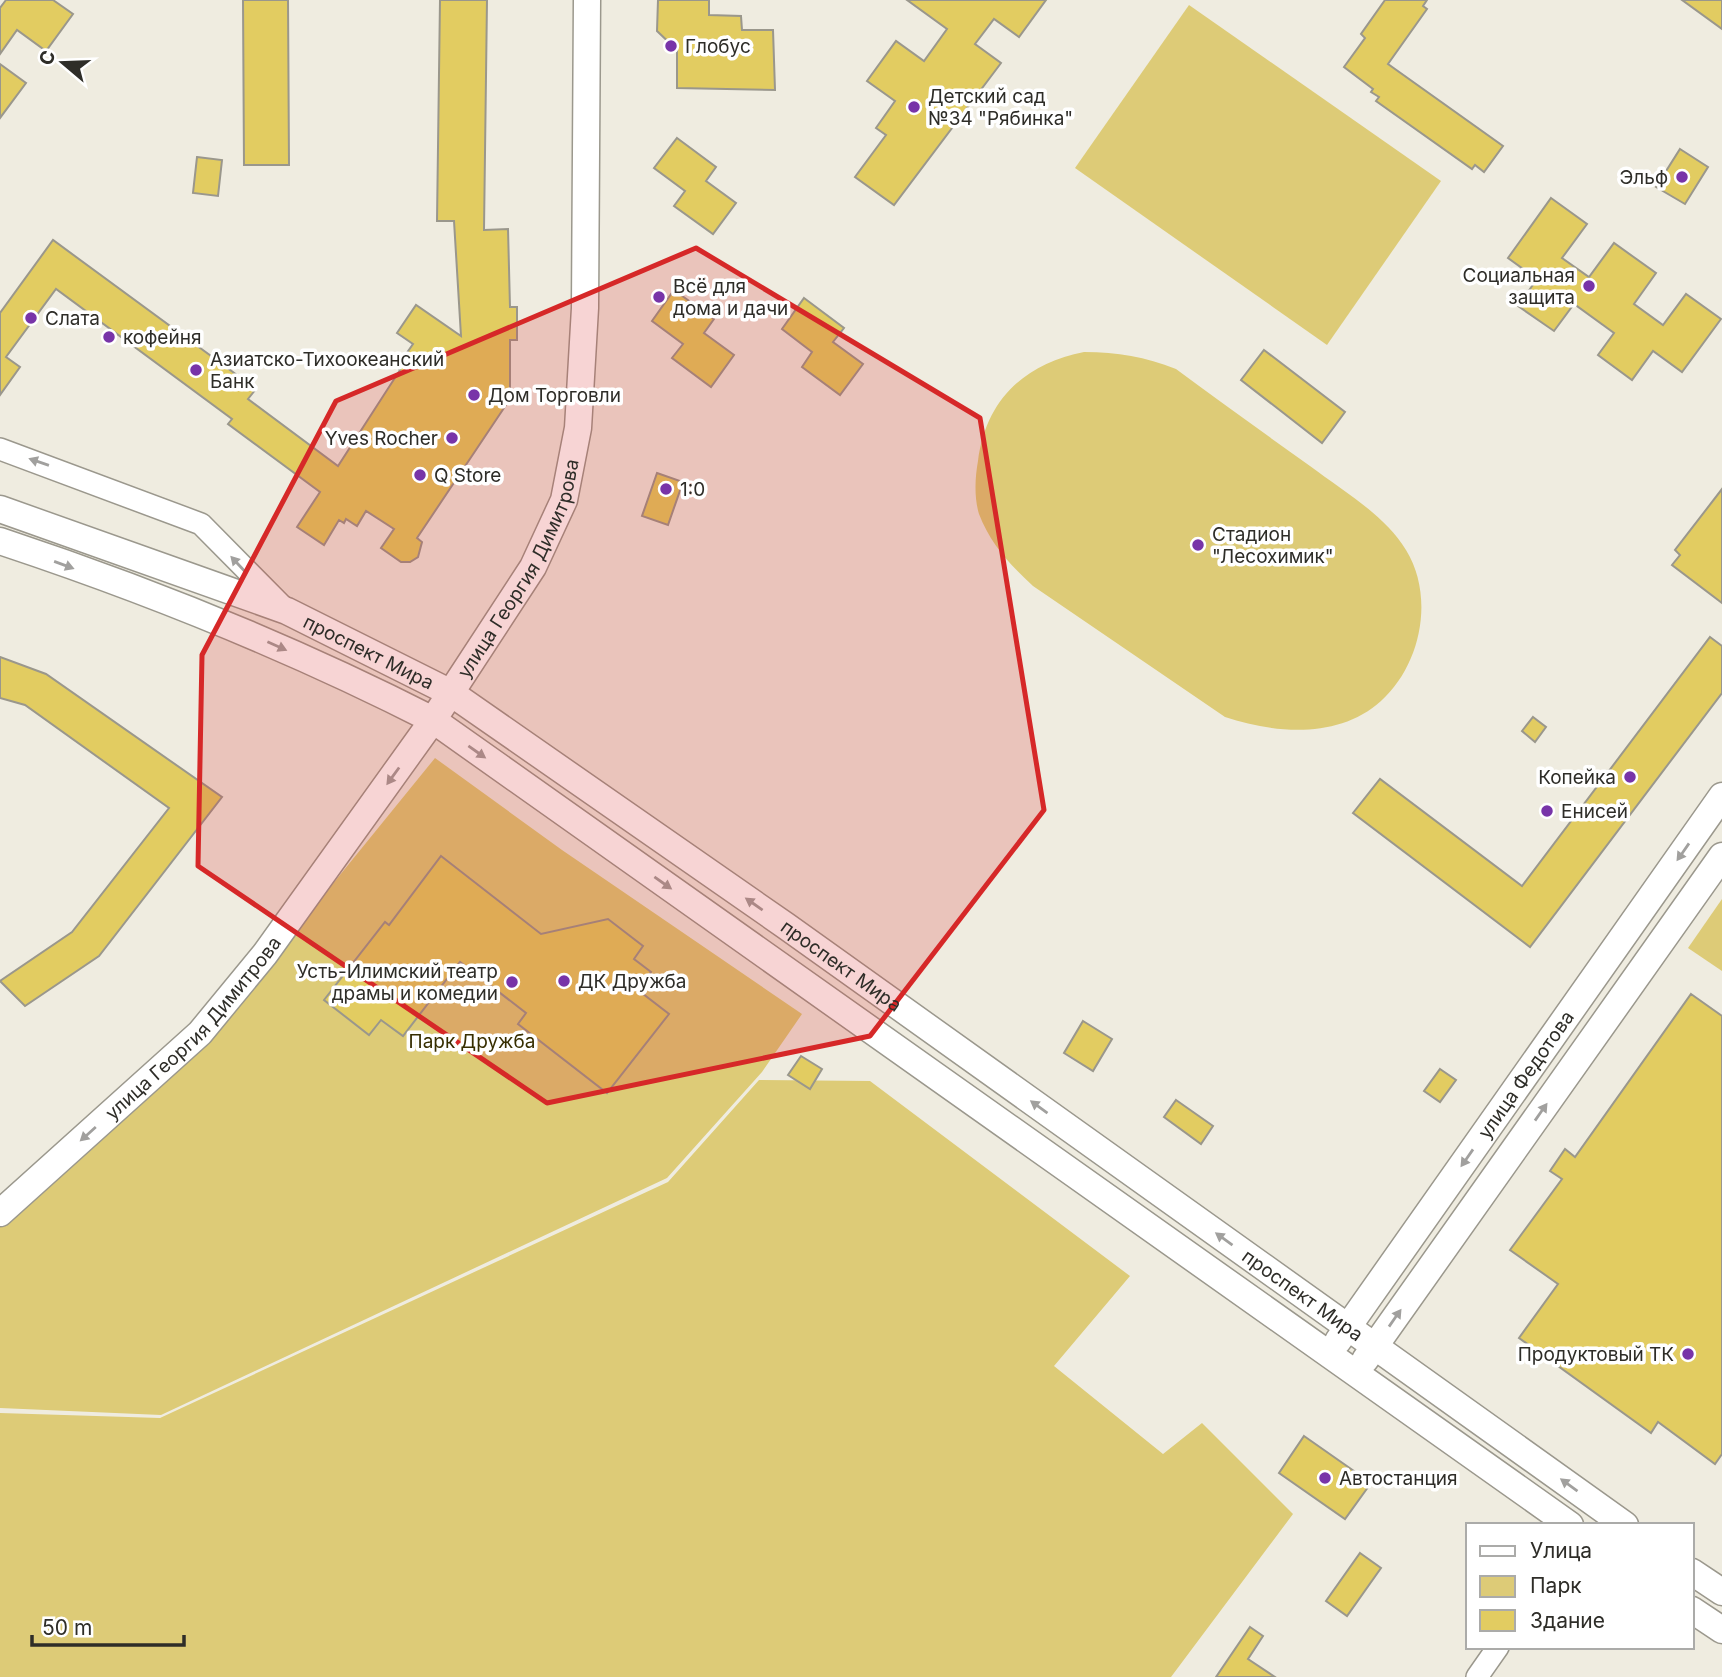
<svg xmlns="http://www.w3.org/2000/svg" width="1722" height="1677" font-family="Inter,sans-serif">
<rect width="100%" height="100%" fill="#efece0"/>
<g fill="#ddcb77">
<path d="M1189,5L1441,181L1327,345L1075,168Z"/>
<path d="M1084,352C1118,352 1145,357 1176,369C1221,402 1265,434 1310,466C1343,491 1384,514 1406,550C1435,597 1421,665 1381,701C1339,739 1276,734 1225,717L1033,586C1010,565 990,543 979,514C974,498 975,477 978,461C986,399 1025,364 1084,352Z"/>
<path d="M435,758L562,850L802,1014L762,1072L667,1178L161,1415L0,1408V1222L210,1035Z"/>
<path d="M1722,899V971L1688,948Z"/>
<path d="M759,1080L870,1081L1130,1276L1054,1366L1163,1454L1202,1423L1293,1514L1171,1677H0V1413L160,1418L668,1182Z"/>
</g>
<g fill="#e2cc61" stroke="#9a978c" stroke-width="2">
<path d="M6,0H53L73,14L46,51L17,30L0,54V8Z"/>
<path d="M243,0H288L289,165H244Z"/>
<path d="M440,0H487L484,230L508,229L510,307H517V340H510V399L417,538L422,542L418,557L410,562H401L381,548L394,529L366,511L357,526L346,519L344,523L339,520L324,545L297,527L320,492L228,424L232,419L56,289L6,357L20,367L0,395V313L53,240L256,389L248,399L338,466L400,370L397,367L413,344L397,333L416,305L461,336L454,221H437Z"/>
<path d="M658,0H709V15L741,16L742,30H773L775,90L677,88V50L657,31Z"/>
<path d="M907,0H1046L1019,37L994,19L975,44L1001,63L894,205L855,177L886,135L876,128L895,101L867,81L896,41L924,61L947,29Z"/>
<path d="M1385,0H1427L1423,6L1427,9L1388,64L1503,146L1484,172L1475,165L1472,169L1376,101L1379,97L1371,92L1373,89L1344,67L1365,38L1361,34Z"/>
<path d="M1682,0H1722V29Z"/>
<path d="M0,64L26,83L0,118Z"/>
<path d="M677,138L716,167L706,181L736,203L713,234L674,206L685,191L654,168Z"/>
<path d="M1680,149L1708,167L1685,204L1656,187Z"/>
<path d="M197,157L222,160L218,196L193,193Z"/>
<path d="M1551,198L1587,224L1562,258L1589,277L1614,243L1656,273L1634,304L1663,325L1686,294L1721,319L1682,372L1653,351L1632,380L1598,355L1614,333L1574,304L1554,331L1518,306L1537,279L1508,258Z"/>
<path d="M674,290L714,319L704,333L734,355L711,387L672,358L683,344L652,321Z"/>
<path d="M804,298L844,328L833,342L863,364L840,395L802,367L812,352L782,329Z"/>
<path d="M1264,350L1345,412L1322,443L1241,380Z"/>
<path d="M657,473L683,482L668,525L642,516Z"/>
<path d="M1722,489V603L1672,565L1680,555L1675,550Z"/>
<path d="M1710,637L1722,646V693L1530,947L1353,813L1380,779L1522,886Z"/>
<path d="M0,657L46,674L222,797L99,956L25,1006L0,981L72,932L169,808L25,705L0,698Z"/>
<path d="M1533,717L1546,727L1535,742L1522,731Z"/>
<path d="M441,856L541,934L608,919L643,946L634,959L651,972L638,990L669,1014L607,1093L518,1024L526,1013L460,962L403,1036L381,1020L369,1035L324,1000L385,922L389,925Z"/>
<path d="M1691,994L1722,1016V1454L1715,1464L1658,1422L1651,1433L1519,1338L1558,1284L1510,1250L1562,1179L1550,1171L1565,1149L1575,1157Z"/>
<path d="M1083,1021L1112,1039L1093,1071L1064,1053Z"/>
<path d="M801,1056L822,1069L810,1089L788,1075Z"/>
<path d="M1440,1069L1456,1080L1440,1102L1424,1091Z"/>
<path d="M1176,1100L1213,1126L1201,1144L1164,1117Z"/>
<path d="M1304,1436L1371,1483L1345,1519L1279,1473Z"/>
<path d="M1360,1553L1381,1568L1347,1616L1326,1601Z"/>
<path d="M1250,1627L1263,1636L1248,1659L1275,1677H1216Z"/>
</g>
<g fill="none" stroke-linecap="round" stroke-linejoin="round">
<g stroke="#9b988d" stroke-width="24">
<g id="minor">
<path d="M0,449L201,524L283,607"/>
<path d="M1477,1677L1498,1647"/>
</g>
</g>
<g stroke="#9b988d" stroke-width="29">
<g id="tertiary">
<path id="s1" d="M0,509L287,611L451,693L786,926L1625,1525"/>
<path d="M0,541C148,590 294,649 433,720L1570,1525"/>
<path id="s2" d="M0,1213L200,1033L265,954L433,720L533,567L564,500L578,428L585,308L587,0"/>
<path id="s3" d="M1338,1341L1722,796"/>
<path d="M1365,1360L1722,856"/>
<path d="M1692,1572L1722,1592"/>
<path d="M1692,1610L1722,1630"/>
</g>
</g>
<use href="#minor" stroke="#fff" stroke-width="21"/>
<use href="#tertiary" stroke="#fff" stroke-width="26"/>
</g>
<defs><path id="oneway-solid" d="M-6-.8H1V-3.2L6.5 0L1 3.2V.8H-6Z" transform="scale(1.75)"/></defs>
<g fill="#a1a09e">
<use href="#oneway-solid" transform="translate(39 462) rotate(-161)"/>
<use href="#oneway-solid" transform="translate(238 564) rotate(-133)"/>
<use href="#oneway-solid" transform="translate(64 565) rotate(20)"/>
<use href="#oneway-solid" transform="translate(277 646) rotate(24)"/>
<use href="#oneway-solid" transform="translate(477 752) rotate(35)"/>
<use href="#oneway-solid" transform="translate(393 776) rotate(126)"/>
<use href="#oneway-solid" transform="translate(1683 852) rotate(125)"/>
<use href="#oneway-solid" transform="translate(663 883) rotate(35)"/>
<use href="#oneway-solid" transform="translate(754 904) rotate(-145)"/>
<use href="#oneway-solid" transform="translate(1039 1107) rotate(-144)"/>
<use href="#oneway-solid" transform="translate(1541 1112) rotate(-55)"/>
<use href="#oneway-solid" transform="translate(88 1134) rotate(138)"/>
<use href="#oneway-solid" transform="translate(1467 1158) rotate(125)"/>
<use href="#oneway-solid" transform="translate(1224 1239) rotate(-144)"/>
<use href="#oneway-solid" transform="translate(1395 1318) rotate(-55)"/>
<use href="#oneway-solid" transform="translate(1569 1485) rotate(-144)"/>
</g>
<path fill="#d62828" fill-opacity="0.2" stroke="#d62828" stroke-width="5" stroke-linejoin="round" d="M696,248L980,418L1044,810L870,1036L547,1103L198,866L202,655L336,401Z"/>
<g fill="#7834a8" stroke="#fff" stroke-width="2.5">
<circle cx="671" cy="46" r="7"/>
<circle cx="914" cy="107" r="7"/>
<circle cx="1682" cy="177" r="7"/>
<circle cx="1589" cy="286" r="7"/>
<circle cx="659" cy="297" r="7"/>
<circle cx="31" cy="318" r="7"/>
<circle cx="109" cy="337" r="7"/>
<circle cx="196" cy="370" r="7"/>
<circle cx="474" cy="395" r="7"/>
<circle cx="452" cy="438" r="7"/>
<circle cx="420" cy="475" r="7"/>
<circle cx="666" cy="489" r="7"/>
<circle cx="1198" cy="545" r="7"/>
<circle cx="1630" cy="777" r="7"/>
<circle cx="1547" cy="811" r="7"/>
<circle cx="564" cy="981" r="7"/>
<circle cx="512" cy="982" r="7"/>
<circle cx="1688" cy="1354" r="7"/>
<circle cx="1325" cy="1478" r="7"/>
</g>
<g text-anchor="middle" stroke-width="7" stroke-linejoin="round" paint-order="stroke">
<g font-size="19" fill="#2e2d28" stroke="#fff" text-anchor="start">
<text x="685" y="53">Глобус</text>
<text x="928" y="103">Детский сад<tspan x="928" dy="22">№34 "Рябинка"</tspan></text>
<text x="1668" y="184" text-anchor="end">Эльф</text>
<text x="1575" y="282" text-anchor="end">Социальная<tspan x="1575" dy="22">защита</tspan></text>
<text x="673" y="293">Всё для<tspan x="673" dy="22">дома и дачи</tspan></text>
<text x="45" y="325">Слата</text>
<text x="123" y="344">кофейня</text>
<text x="210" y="366">Азиатско-Тихоокеанский<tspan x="210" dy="22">Банк</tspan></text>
<text x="488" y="402">Дом Торговли</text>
<text x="438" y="445" text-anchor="end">Yves Rocher</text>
<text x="434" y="482">Q Store</text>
<text x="680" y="496">1:0</text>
<text x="1212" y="541">Стадион<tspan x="1212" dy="22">"Лесохимик"</tspan></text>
<text x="1616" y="784" text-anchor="end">Копейка</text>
<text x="1561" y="818">Енисей</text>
<text x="498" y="978" text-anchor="end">Усть-Илимский театр<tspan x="498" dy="22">драмы и комедии</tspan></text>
<text x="578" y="988">ДК Дружба</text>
<text x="1674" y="1361" text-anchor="end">Продуктовый ТК</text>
<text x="1339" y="1485">Автостанция</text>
</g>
<g font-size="19" fill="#2e2d28" stroke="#fff">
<text dy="7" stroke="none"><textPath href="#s2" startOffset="835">улица Георгия Димитрова</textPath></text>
<text dy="7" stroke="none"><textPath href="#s1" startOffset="396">проспект Мира</textPath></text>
<text dy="7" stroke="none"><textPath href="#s1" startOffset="964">проспект Мира</textPath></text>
<text dy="7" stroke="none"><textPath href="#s2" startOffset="268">улица Георгия Димитрова</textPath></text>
<text dy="7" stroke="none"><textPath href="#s3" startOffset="326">улица Федотова</textPath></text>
<text dy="7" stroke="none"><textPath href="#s1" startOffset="1531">проспект Мира</textPath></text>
</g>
<g font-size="19" fill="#372e00" stroke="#fff">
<text x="472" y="1048">Парк Дружба</text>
</g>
</g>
<rect x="1466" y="1523" width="228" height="126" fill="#ffffff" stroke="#ababa9" stroke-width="2"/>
<rect x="1480" y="1546" width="35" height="10" fill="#ffffff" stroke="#ababa9" stroke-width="2"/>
<text x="1530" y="1558" font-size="21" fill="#2e2d28">Улица</text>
<rect x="1480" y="1576" width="35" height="21" fill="#ddcb77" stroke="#ababa9" stroke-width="2"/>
<text x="1530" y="1593" font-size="21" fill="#2e2d28">Парк</text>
<rect x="1480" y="1610" width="35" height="21" fill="#e2cc61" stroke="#ababa9" stroke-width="2"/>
<text x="1530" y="1628" font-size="21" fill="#2e2d28">Здание</text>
<g transform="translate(63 63) rotate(289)" stroke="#ffffff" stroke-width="5" paint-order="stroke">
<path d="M0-5L12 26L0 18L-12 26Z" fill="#2e2d28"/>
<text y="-10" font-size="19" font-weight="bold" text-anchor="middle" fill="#2e2d28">С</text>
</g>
<path d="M32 1635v10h152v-10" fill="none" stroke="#2e2d28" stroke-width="3.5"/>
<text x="42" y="1635" font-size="21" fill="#2e2d28" stroke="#ffffff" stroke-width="5" paint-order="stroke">50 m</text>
</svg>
